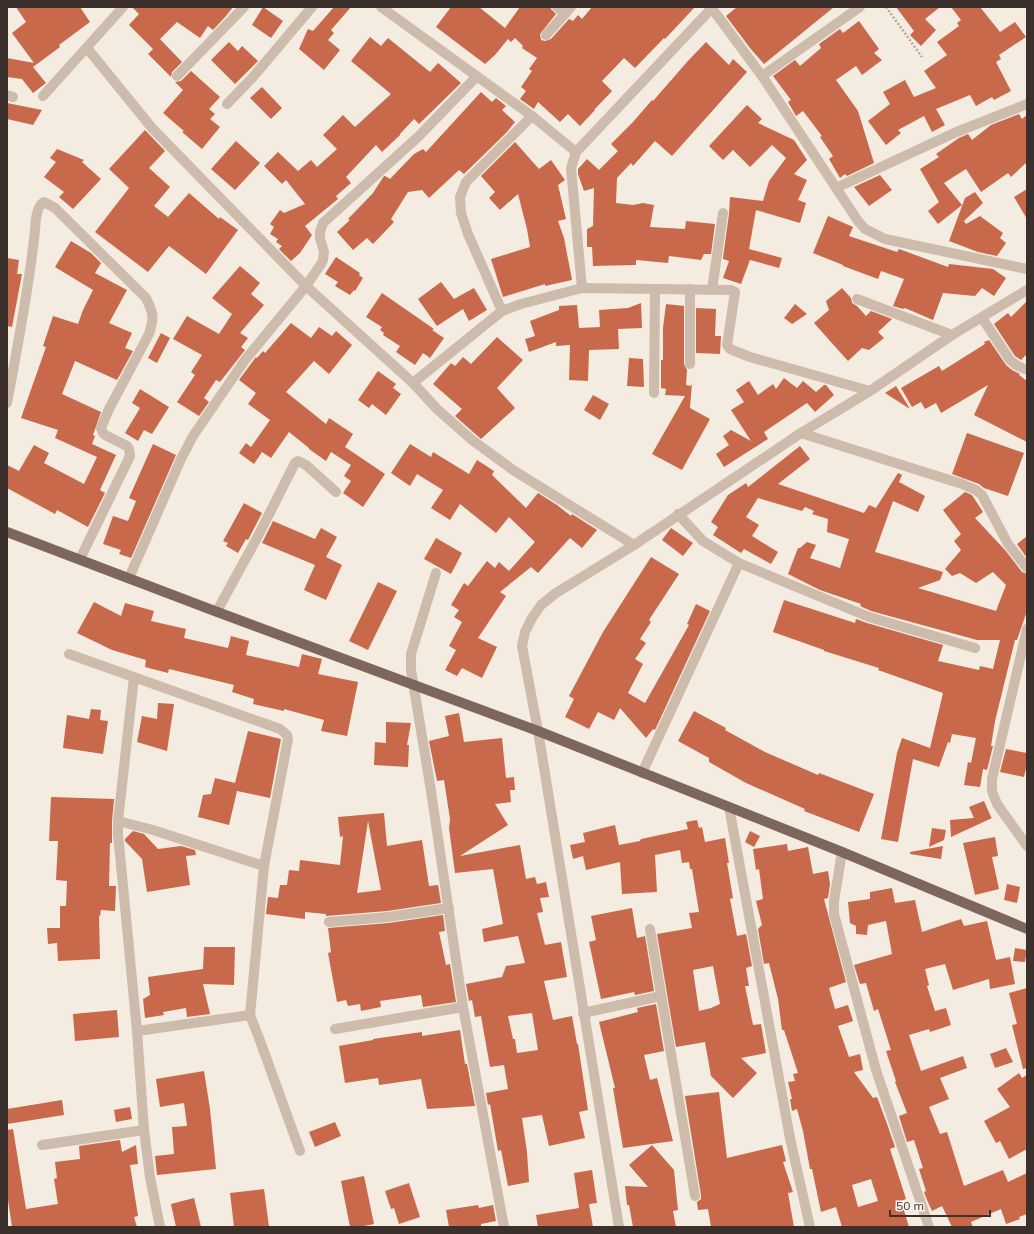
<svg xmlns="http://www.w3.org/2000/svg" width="1034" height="1234" font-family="Mulish,sans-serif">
<rect width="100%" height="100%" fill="#f4ebe1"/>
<g fill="#c8694b" fill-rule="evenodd">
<path d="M16,7H80L90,22L59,45L60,47L33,67L46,83L33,93L22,79L7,77V58L34,63L12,33L26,22Z"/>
<path d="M132,7H233L226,16L213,30L208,26L200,38L177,22L160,39L182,62L172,72L171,77L148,54L153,49L129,25L139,14Z"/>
<path d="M263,7L283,21L271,38L252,25Z"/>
<path d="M334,7H351L331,30L334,33L328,40L340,50L324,70L299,49L308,29L313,31Z"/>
<path d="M451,7H479L505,28L520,7H551V9L556,14L540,34L541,40L545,41L551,39L569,19L573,21L578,15L582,19L592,7H695L665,39L664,38L635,68L624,58L602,81L612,91L594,110H595L580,126L568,114L560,122L538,102L534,109L520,99L526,91L521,87L532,71L529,69L537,58L522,48L523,46L515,38L511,42L508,39L495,55L485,64L436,27Z"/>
<path d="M737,7H834L764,64L750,48L726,16Z"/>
<path d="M896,7H940L925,19L936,30L921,46L910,35L914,31Z"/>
<path d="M951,7H980L1000,32L1015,22L1026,37L999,55L1001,59L996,62L1011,91L994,100L992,97L976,106L970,95L936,109L945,125L932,132L924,116L898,130L901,133L886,145L868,121L890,104L883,92L905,80L914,97L936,88L924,71L947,55L937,42L959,26L957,23L961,20Z"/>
<path d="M859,21L879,49L874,53L882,60L862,75L856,66L836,80L858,111L874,163L847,176L845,174L840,178L829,159L833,156L820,137L822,136L803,111L796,116L788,102L791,100L773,76L795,60L800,66L821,48L819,44L840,29L843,33Z"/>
<path d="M370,37L381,46L388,38L430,72L438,63L461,83L419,124L414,119L400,134V135L382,152L376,145L346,177L351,183L336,196L338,199L305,226L312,235L300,253L291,261L279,249L282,246L276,242L278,239L270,234L274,227L270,224L280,210L284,213L305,204L286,180L282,184L264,166L278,152L298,171L311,160L317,167L337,149L323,135L343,115L355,127L391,94L351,61Z"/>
<path d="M229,42L238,51L242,46L258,61L235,84L211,60Z"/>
<path d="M706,42L729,65L733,59L747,72L672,156L655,141L633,166L631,163L617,178L616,203L633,205L643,203L654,205L650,227L685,229L686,221L715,224L711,254H704L701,260L669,256L668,263L636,260V265L593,266L592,247H587V229L593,226L594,188L584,191L578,174V169L587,159L599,170L618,151L611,144L633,122L652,100L653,101L687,62Z"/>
<path d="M191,71L220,97L209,109L215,114L210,119L220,127L202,149L182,132L184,131L163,113L183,90L175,82L181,81Z"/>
<path d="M262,87L282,108L271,119L250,98Z"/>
<path d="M481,92L492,102L496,98L506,106L502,110L515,122L507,132L464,174L459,170L429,198L422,190L408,192L391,219L394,222L373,244L367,238L353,250L337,232L350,220L348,219L373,193L384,176H385L390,179L414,154L423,149L426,152Z"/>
<path d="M7,103L42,110L33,125L7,119Z"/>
<path d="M747,105L762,119L758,123L794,140L807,160L794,174L807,180L798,200L806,203L800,223L756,210L749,249L782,258L779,268L750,260L741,284L723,278L729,261L723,259V258L729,214L730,197L763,201L769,181L786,158L772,145L750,167L733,150L723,160L709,146Z"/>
<path d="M1019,114L1022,119L1027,115V162L1011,177L1008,173L981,192L966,169L944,183L962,205L938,224L928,211L939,202L920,169L939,157L936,154L959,138L968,134L972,140L991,125Z"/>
<path d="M145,130L165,151L149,168L170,187L154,206L168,217L189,193L219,219L220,217L238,230L206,274L169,246L148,272L95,232L129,188L109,169Z"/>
<path d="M236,141L260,163L235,190L211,169Z"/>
<path d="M515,142L539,169L551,160L565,180L558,185L566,219L558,221L564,238L572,280L545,286V284L503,297L491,259L530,247L527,229L518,194L500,210L489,198L495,192L481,176Z"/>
<path d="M57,149L84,160L82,162L101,179L73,209L59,197L64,192L44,177L56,162L50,158Z"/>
<path d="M880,175L892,190L869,206L854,187Z"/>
<path d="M1027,189V219L1014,197Z"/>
<path d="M975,192L983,203L964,221L966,224L980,216L1003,233L1000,238L1006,243L997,256L978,252L949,241L965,198Z"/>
<path d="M828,216L853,227L849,236L897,252L899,249L948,267L949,264L993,269L1006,278L994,296L982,288L975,296L943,293L933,320L905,308L903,309L893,306L904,279L881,271L878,279L843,266V265L813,253Z"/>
<path d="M71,241L91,253L101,263L95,273L127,290L109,323L132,333L125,348L133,351L117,380L75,361L62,394L101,412L93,435L95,436L92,444L116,455L100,490L105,493L88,527L57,510L55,514L7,488V465L19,471L34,445L49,453L44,463L84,484L97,457L55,438L58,430L21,418L46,347L43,346L53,316L78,324L83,310L93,290L55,267Z"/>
<path d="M336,257L360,273L359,275L363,278L355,291L354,290L350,295L335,286L338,282L325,274Z"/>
<path d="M7,258L19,260L17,274H22L12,327L7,326Z"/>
<path d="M240,266L260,283L251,294L264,305L240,333L248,338L241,347L245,350L220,382L216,380L204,398L209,402L199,416L177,402L195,375L191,372L202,355L173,339L187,316L219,334L232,314L212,298Z"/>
<path d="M441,282L454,299L474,288L487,310L469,321L463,309L437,326L418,299Z"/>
<path d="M842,288L851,298L852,303L857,306L866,316L871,311L892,319L878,332L884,338L869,350L862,348L848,361L814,323L829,310L826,301Z"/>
<path d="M382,293L434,329L432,330L444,338L430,358L423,353L415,365L396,352L400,346L383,335L384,333L380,330L382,327L366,317Z"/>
<path d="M1027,301V354L1021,360L1015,356L994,324L1008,313L1011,317Z"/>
<path d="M641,303L642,328L618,329L619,349L589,350L588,381L569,380L570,345L556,346V342L529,352L525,339L535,336L530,321L559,310V306L577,305L579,328L600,327L599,310L628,308Z"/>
<path d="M666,304L684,306V364L687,370L686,385L691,386L692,383L690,408L710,419L682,470L652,454L685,396L665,395L666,389L661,388V360H663V328Z"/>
<path d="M795,304L807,314L792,324L784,318Z"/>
<path d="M696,308L716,309L715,336H721L720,354L696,353Z"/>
<path d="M291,323L311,338L319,327L332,336L336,331L352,345L329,374L314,361L286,392L326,424L329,418L353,434L345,447L385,474L363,507L343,493L351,481L344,476L351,465L331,452L326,461L309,449V448L289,432L271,458L262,452L254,464L239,453L246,443L251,447L270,420L248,404L256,393L239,380L256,357L257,358L263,351L265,353Z"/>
<path d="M161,333L170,338L157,363L148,358Z"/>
<path d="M497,337L523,360L497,388L515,408L481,439L455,416L462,409L433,384L451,363L455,366L463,357L471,364Z"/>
<path d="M989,340L1006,365L1012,370L1020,374L1019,375L1027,381V442L974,415L988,385L941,413L936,403L925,409L921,402L912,407L901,388L939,366L942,371L985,344L984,342Z"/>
<path d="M629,358L643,359L644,387L627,386Z"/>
<path d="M378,371L396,384L393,388L401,394L386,415L372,404L369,408L358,400Z"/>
<path d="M784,378L797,388L803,381L816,392L824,385H826L834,395L815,412L807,403L764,432L768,439L724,467L716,454L729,445L723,436L731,430L751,441L731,410L744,402L736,390L749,381L758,395L773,384L776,389Z"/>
<path d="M896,386L910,409L885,393Z"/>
<path d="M140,389L169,407L152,434L144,430L138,441L125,433L140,408L132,403Z"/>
<path d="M593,395L609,404L600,420L584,410Z"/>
<path d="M967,433L1024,453L1008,496L984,488L979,484L952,474Z"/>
<path d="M153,444L176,455L131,558L119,554L121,550L103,544L113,516L128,521L136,501L129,498Z"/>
<path d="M410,444L431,457L433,452L469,474L477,460L494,471L492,475L526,508L538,493L557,505L571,516L572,514L597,530L582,548L570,538L538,573L531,567L500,592L506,596L478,638L497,647L482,678L462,668L457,676L445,670L456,650L449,646L462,622L454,617L459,610L451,605L464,583L468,586L487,561L495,568L499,562L509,571L535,542L509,517L496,533L460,504L450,520L431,508L443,490L417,474L410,486L391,473Z"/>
<path d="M800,446L810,459L778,484L864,513L869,505L876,508L898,473L902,475L899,482L925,496L918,512L893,501L875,552L943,572L940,580L918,588L996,611L1006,585L993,572L976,583L960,573L952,576L945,569L961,550L954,541L961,534L943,510L965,492L972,495L983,512L975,518L1005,550L1022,572L1027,574V611L1017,640H1015L995,721L991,746H993L987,770L983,769L980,787L964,785L968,762L971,763L976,738L952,734L950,743L948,742L939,767L913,759L898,842L881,839L897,753L902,738L930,748L943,693L878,670L879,668L824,651V650L773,632L784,600L855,623L856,619L867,623L943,645L938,661L979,670L980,666L993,669L1000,640H977L871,611L860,606L861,604L820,590L788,574L798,548H800L807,542L816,545L810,558L840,568L849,539L827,532L828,519L812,514L814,511L805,507L802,511L758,498L746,517L759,525L752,536L778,552L771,564L744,549L741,553L713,535L718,527L711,522L728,495L746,483L748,487Z"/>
<path d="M244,503L262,513L248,540L246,539L238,553L226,546L228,543L223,541Z"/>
<path d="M273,521L315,539L321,528L337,537L326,557L342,565L326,600L304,590L315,565L262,543Z"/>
<path d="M671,528L693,543L683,556L662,540Z"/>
<path d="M1027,536V558L1017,544Z"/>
<path d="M436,538L462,553L451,574L424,559Z"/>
<path d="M651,557L679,574L649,620L651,622L640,639L646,643L635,659L643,664L628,693L645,703L689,625L687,624L696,604L710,611L655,730L653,729L646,738L620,708L614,720L598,712L589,729L565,717L574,699L569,696L603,632Z"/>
<path d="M378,582L397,591L368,650L349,641Z"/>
<path d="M94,602L121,616L125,603L154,611L151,621L186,629L184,638L228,648L231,636L249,641L246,655L299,667L302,654L322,659L318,674L358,682L347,736L321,731L324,720L284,709V711L253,704L254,699L232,692L234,685L169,669L168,673L145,667L146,660L112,650L77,633Z"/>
<path d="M158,703L174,704L167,751L137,742L142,716L157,719Z"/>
<path d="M91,709L101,710L100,720L108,721L103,754L63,748L67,715L89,719Z"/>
<path d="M694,711L726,728L725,730L765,752L818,775L819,773L874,794L859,832L804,811L805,809L746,783L709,762V758L678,741Z"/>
<path d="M459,713L464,742L502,738L506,778L514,777L515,790H510L511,802L495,804L508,825L460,856L520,845L526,879L535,877L537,884L546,882L549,897L540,898L543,912L537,913L545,945L561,942L567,977L544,981L553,1020L572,1016L577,1044H578L588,1110L579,1112L585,1138L549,1146L542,1115L522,1118L527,1152L529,1182L508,1186L501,1150L498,1151L490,1104L488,1105L486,1093L508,1089L504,1065L490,1067L481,1016L475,1017L472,1000L469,1001L466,984L502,977L506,966L525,963L518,936L484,942L482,929L503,924L493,869L455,873L449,828L450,819L444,780L437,781L429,741L449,736L445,716ZM532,1013L538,1050L517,1053L515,1039H513L508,1016Z"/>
<path d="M386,722L411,723L407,745H409L408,767L374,765L375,742L386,743Z"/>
<path d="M248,731L281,739L270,798L237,791L229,825L198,817L203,795L211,794L215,778L235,783Z"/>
<path d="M1006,749L1027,753V764L1024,777L1000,772Z"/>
<path d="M51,797L114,799L112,821V843H110L109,886H116L115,911L101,910L100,916H99L100,959L58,961L57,943L48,944L47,928H60V906H66L67,881L56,880L58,841H49Z"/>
<path d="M984,801L991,817L992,818L951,837L950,820L974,818L969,807Z"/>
<path d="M384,813L387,846L422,840L429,886L438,885L441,903L387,911L326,916V914L305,912V919L266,914L268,897L278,898L280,885H287L289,870L299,871L300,860L340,865L343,836L340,837L338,817ZM368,821L381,890L357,893Z"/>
<path d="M697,820L699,828L702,827L705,842L725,838L729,863H727L733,898L730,899L737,936L746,934L752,966L746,968L749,986H745L753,1025L761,1024L766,1053L741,1058L757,1073L733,1098L711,1076L705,1042L676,1047L657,934L692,928L689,913L699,912L692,869H690L689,862L682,863L680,850L655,855L657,892L622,894L620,862L586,870L583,856L573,859L570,845L585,842L583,833L615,825L619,845L640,841L641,839L688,829L686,822ZM713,966L720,1004L711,1008L699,1011L693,970Z"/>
<path d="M932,828L946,830L944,840L929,847Z"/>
<path d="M133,831L144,834L158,849L181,846L195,850L196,855L186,856L190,885L147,892L142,859L125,841V839Z"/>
<path d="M750,831L760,836L754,847L745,842Z"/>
<path d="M995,837L998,856L992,857L999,889L975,895L963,843Z"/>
<path d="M787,844L788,851L808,847L813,874L828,871L830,884L828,898L824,899L846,982L829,988L835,1009L848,1005L853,1021L838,1026L849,1057L860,1054L863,1070L854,1072L873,1098L877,1097L886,1121L895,1147L890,1149L906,1199L901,1201L909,1227H842L836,1207L821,1212L812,1169H810L803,1131L797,1109L792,1111L790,1099H792L788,1082L795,1081L793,1074L798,1073L784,1030H782L778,999L769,963L764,964L758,929L762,925L756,901L763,899L759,869L756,870L753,849ZM871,1179L878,1201L858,1207L852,1185Z"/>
<path d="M943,846L941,859L910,854V852Z"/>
<path d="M1007,884L1020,887L1017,903L1004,900Z"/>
<path d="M892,888L895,903L915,900L922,932L961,919L964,926L987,921L996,960L1010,957L1015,984L990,989L989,979L953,990L945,964L925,969L929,985L927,986L935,1011L946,1008L951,1025L930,1032L929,1029L909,1035L921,1071L963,1056L967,1068L940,1078L949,1099L929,1107L940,1134L947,1132L964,1186L1003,1170L1008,1182L1027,1173V1214L1019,1217L1020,1219L1006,1224L1001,1209L971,1222L973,1227H952L942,1206L932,1211L927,1200L924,1192L926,1191L919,1169L923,1168L914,1140L907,1142L899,1116L907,1113L895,1082L896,1081L886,1051L891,1050L878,1009L874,1011L866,983L860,984L854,965L892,954L886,921L868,925L867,935L856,934V926L850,923L848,902L870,899V892Z"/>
<path d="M632,908L637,938L645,936L654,991L635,995L634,992L601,999L589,942L596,940L591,916Z"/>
<path d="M443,915L445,931L439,932L446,965L450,964L456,1002L423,1007L421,995L380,1001L381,1007L361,1011L360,1004L348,1006L346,1000L337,1002L328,953L331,952L328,928L389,923Z"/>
<path d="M204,947H235L234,985L203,984L210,1014L187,1017L186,1008L163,1012L164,1015L145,1018L143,999L150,995L148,977L203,969Z"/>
<path d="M1015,948L1027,950L1025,962L1013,961Z"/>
<path d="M1027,988V1068L1023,1069L1012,1025L1017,1024L1009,993Z"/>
<path d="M656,1004L664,1051L644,1055L650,1080L657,1078L673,1141L623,1148L613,1088H615L599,1022L638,1012L637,1008Z"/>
<path d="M117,1010L119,1037L75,1041L73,1014Z"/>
<path d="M460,1030L465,1064H467L475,1106L427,1109L421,1079L379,1085L378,1078L345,1083L339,1046L373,1040V1039L422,1032V1036Z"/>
<path d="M1006,1048L1013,1062L995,1068L990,1054Z"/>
<path d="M204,1071L210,1109L216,1169L157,1175L155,1156L174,1154L172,1127L187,1126L184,1103L160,1107L156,1079Z"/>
<path d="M1019,1073L1022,1078L1027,1075V1149L1009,1159L1000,1141L996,1143L984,1121L1010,1107L997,1089Z"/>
<path d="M719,1092L727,1158L782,1145L786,1161L783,1162L793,1192L788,1193L794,1227H711L708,1209L698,1210L697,1202L701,1199V1195L685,1096Z"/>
<path d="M62,1100L64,1115L7,1124V1109Z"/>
<path d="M130,1107L132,1119L116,1122L114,1110Z"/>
<path d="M335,1122L341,1136L315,1147L309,1132Z"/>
<path d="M13,1129L26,1209L58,1204L54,1179L57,1178L55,1162L80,1159L79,1146L120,1140L122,1152L136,1145L138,1164L130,1165L138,1216L134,1217L137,1227H12L7,1193V1130Z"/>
<path d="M652,1145L674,1170L678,1210L673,1211L676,1227H633L629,1205H627L625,1186L648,1187L629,1165Z"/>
<path d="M592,1170L597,1203L589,1204L593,1227H538L536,1215L579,1208L574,1173Z"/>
<path d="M364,1176L374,1224L359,1227H350L341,1181Z"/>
<path d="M409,1183L420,1217L399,1224L394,1208L391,1209L385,1191Z"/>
<path d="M264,1189L269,1227H234L230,1193Z"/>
<path d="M194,1198L201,1227H176L171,1204Z"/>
<path d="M478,1205L479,1208L493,1205L496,1221L481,1224V1227H449L446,1210Z"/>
</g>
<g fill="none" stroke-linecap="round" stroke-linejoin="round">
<path stroke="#b9a596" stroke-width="2.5" stroke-dasharray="2 2" stroke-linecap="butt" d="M886,7L922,57"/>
<g stroke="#cdbbac" stroke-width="10">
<path d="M381,7L532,116L576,152"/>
<path d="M557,7L565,14"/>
<path d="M711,7L762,76L858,221L865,229L885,239L1027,269"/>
<path d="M546,35L571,7"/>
<path d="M87,48L152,128L306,286L413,383L437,409L472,440L513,470L634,545"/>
<path d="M177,76L244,7"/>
<path d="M762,76L860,7"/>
<path d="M7,95L13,97"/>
<path d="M43,96L123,7"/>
<path d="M227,104L253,77L312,7"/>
<path d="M836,188L954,133L1027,104"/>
<path d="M582,288L571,168L576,152L712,8"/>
<path d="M690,289V364"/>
<path d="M712,290L723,213"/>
<path d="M857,299L952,335"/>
<path d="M502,311L468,234L461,213L460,197L466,182L532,116"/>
<path d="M982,318L1010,360L1016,365L1027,370"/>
<path d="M413,383L502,311L521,304L582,288L731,290L735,292L727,345L730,349L750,357L870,391"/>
<path d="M654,393L655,289"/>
<path d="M7,403C17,349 28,294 34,239C36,228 34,208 44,202L55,208L146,298C154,314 154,318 149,334L109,409L101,428L103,433L105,435L127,446L129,449L130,456L80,559"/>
<path d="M801,433L962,484L976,490L982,495L1008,544L1027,568"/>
<path d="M678,514L703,541L739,563L869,617L975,648"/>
<path d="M436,573L411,654V670L431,791L463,1007L504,1227"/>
<path d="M129,578L181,459L193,436L245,360L306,286L321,264L323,260L324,252L320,238V232L323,223L419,136L477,76"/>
<path d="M217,611L257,538L295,463L298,461L306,465L336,492"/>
<path d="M1027,629L992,779V791L997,804L1027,846"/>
<path d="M69,654L280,729L287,735L288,739L264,866L153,830L118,821"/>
<path d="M134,677L118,821V834L137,1031L144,1130L150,1177L160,1227"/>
<path d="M642,773L739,563"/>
<path d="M729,807L790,1138L810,1227"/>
<path d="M842,852L834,901V914L876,1070L929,1227"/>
<path d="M329,922L388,917L449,908"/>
<path d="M650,929L695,1196"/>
<path d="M583,1013L661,996"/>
<path d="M250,1015L264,866"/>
<path d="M335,1029L463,1007"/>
<path d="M137,1031L250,1015L259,1038L300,1151"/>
<path d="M42,1145L144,1130"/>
<path d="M619,1227L538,731L522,646L525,632L532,618L541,605L556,593L634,545L801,433L870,391L952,335L1027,290"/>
</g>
<path stroke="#7d675c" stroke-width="10" d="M7,532L212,610L538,731L842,852L1027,929"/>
</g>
<rect width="1034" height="1234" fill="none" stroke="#3b302b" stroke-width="16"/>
<path d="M890 1210v6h100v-6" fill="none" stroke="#3b302b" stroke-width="2"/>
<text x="896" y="1210" font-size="12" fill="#3b302b" stroke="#fbf5ee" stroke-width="3" paint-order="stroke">50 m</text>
</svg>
